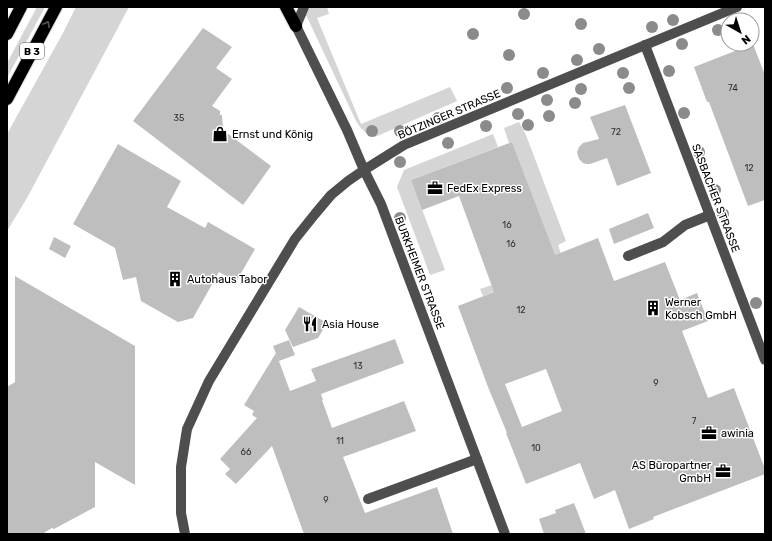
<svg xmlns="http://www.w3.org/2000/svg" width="772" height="541" font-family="Rubik,sans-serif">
<rect width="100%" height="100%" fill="#fff"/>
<g fill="#d5d5d5">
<path d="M37,7H45L7,78V63Z"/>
<path d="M76,7H129L27,198L7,231V134L63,33Z"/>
<path d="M310,7H327L329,14L317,18L361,124L450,87L457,101L382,134L375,137H370L360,127L356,121L306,15Z"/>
<path d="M519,122L526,135L566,241L558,245L565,265L483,296L480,289L492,285L554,254L512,142L509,143L504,128Z"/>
<path d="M493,134L498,147L411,180L445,270L430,275L397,187L404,170Z"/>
</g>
<g fill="#bebebe" fill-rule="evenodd">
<path d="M203,28L232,47L216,68L232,79L212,106L220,111V115H222L223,130L271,166L243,205L133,121Z"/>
<path d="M753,44L765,75V200L748,206L709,102H707L694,67Z"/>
<path d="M625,105L651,173L617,186L607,158L590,164H586L583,163L579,159L577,152L579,147L583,143L599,139L590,117Z"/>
<path d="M512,142L555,255L598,238L614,281L665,262L680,300L697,293L708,321L682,331L708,398L734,388L765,469V474L653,517L654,519L629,529L615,490L594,499L580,463L526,484L506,433H507L488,387L458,306L494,292L459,196L422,210L411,180ZM546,369L562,411L522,427L505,384Z"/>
<path d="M118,144L181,181L167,207L205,228L208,222L255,249L236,282L219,272L193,318L178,322L141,301L136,277L123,280L115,248L73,224Z"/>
<path d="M648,213L654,228L614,244L609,229Z"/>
<path d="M54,237L71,246L65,258L49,249Z"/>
<path d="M15,276L135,346V485L95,462V507L54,529L52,528L42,534H7V387L15,382Z"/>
<path d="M299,307L327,323L318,338L293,347L285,330Z"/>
<path d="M395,339L404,363L321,394L323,400H322L332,428L404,401L416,431L343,457L365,513L437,487L453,534H304L272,446L236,484L225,474L230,469L220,459L257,418L252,415L254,411L244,405L276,353L290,391L316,381L311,369Z"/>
<path d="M289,340L295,355L279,361L273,346Z"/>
<path d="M574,503L586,534H544L539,519L556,513L555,510Z"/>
</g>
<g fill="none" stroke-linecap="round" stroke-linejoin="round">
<g stroke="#dbdbdb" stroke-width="14">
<g id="highway">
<path d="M286,7L296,26"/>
<path d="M7,34L21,7"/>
<path d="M7,99L56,7"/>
</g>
</g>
<g stroke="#4e4e4e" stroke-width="10">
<path d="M304,7L296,26L347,130L364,170L381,204L505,534"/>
<path d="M645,45L765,360"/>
<path d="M628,256L663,242L685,225L710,215"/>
<path d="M368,499L477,459"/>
<path d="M185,534L181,513V467L187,429L209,381L295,239L315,214L331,195L348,181L364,170L404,145L737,7"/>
</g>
<use href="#highway" stroke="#000" stroke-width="12"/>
</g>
<g fill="#8b8b8b">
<circle cx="524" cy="14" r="6"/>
<circle cx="673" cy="20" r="6"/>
<circle cx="581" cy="24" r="6"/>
<circle cx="652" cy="27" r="6"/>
<circle cx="718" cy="30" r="6"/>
<circle cx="473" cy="34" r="6"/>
<circle cx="682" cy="44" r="6"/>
<circle cx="599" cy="49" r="6"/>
<circle cx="509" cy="55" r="6"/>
<circle cx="577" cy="60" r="6"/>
<circle cx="669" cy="71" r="6"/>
<circle cx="543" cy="73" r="6"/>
<circle cx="623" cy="73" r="6"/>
<circle cx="507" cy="88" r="6"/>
<circle cx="629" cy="88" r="6"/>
<circle cx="581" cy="89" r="6"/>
<circle cx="547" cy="100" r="6"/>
<circle cx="575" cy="103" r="6"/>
<circle cx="684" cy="113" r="6"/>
<circle cx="518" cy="114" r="6"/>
<circle cx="549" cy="116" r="6"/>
<circle cx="438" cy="118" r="6"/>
<circle cx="528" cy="125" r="6"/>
<circle cx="486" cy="126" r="6"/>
<circle cx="372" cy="131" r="6"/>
<circle cx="400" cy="131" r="6"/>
<circle cx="448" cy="143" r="6"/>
<circle cx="699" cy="152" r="6"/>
<circle cx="400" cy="162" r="6"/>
<circle cx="715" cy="190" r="6"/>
<circle cx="723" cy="214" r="6"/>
<circle cx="400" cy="218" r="6"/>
<circle cx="756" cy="303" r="6"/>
</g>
<defs><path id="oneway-chevron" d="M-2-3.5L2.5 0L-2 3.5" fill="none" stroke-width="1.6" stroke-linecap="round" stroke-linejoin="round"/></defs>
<use stroke="#595959" href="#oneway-chevron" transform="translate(47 24) rotate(-62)"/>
<defs>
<g id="shop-bare" transform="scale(1.2)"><path d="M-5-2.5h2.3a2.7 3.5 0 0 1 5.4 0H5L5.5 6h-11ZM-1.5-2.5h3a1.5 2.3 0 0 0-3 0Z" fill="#000" stroke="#fff" stroke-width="2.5" paint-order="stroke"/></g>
<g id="office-bare" transform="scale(1.2)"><path d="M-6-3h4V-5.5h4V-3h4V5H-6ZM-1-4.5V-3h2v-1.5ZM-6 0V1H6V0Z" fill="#000" stroke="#fff" stroke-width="2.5" paint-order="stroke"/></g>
<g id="building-bare" transform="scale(1.2)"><path d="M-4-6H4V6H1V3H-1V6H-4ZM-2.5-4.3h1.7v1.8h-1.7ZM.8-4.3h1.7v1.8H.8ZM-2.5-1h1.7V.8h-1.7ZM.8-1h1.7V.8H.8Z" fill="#000" stroke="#fff" stroke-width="2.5" paint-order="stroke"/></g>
<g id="restaurant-bare" transform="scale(1.2)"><path d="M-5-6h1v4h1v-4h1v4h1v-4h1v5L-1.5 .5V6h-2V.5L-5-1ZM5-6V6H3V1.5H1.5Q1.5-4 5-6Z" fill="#000" stroke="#fff" stroke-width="2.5" paint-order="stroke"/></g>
</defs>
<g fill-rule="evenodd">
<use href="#shop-bare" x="220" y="134"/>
<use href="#office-bare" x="435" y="188"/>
<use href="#building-bare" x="175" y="279"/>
<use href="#building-bare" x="653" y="308"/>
<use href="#restaurant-bare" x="310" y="324"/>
<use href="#office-bare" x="709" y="433"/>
<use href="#office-bare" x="723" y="471"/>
</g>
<g text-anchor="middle" stroke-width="3" stroke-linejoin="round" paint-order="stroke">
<g font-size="9" fill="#303030">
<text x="733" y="91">74</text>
<text x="179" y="121">35</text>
<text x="616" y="135">72</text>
<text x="749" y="171">12</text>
<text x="507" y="228">16</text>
<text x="511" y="247">16</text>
<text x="521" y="313">12</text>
<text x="358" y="369">13</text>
<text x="656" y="386">9</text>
<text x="694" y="424">7</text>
<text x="340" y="444">11</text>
<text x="536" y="451">10</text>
<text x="246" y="455">66</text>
<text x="326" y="503">9</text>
</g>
<rect fill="#fff" stroke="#4c4c4c" stroke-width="1" x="20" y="43" width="24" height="16" rx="3"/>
<g font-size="10" font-weight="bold" fill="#000">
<text x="32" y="55">B 3</text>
</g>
<g font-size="11" fill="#000" stroke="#fff">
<text transform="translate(449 114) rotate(-23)" y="4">BÖTZINGER STRASSE</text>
<text transform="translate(716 198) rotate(69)" y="4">SASBACHER STRASSE</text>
<text transform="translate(420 273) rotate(69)" y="4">BURKHEIMER STRASSE</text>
</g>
<g font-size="11" fill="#000" stroke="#fff" text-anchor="start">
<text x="232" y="138">Ernst und König</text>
<text x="447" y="192">FedEx Express</text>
<text x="187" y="283">Autohaus Tabor</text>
<text x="665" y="306">Werner<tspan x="665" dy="13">Kobsch GmbH</tspan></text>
<text x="322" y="328">Asia House</text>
<text x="721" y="437">awinia</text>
<text x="711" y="469" text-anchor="end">AS Büropartner<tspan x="711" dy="13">GmbH</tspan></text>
</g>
</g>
<rect width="772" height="541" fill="none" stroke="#000000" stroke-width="16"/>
<g transform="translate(740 32) rotate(141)"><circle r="19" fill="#ffffff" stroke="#999999"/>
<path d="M0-3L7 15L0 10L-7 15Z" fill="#000000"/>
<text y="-6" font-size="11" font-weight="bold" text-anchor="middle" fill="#000000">N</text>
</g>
</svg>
